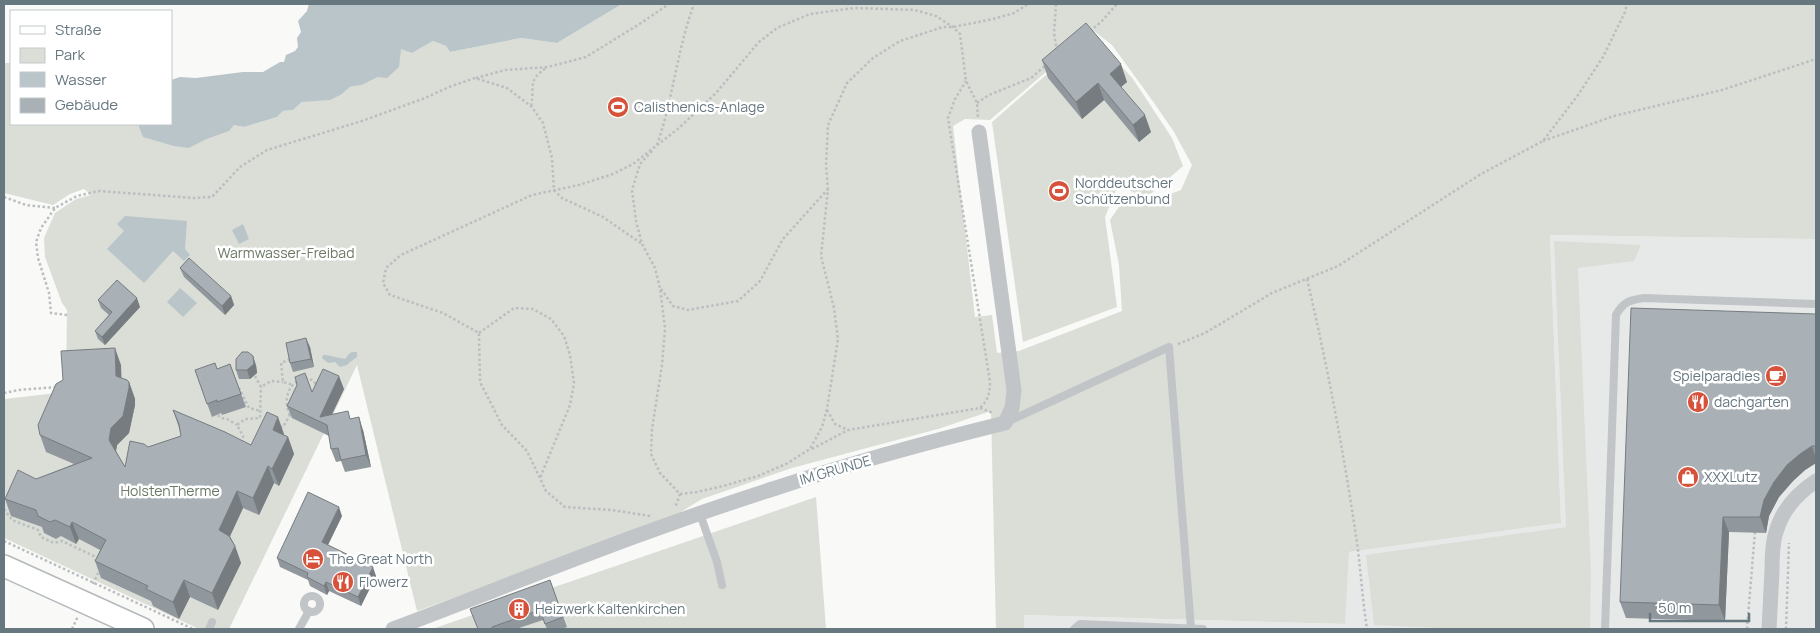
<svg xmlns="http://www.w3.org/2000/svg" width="1820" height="633" font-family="Manrope,sans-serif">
<rect width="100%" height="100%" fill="#f9f9f7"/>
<path fill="#e7e9e8" d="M1550,235L1816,239V629H1024L1023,615L1344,624L1349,552L1561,523Z"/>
<g fill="#daded7" fill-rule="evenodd">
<path d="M622,4H1816V239L1550,235L1561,523L1349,552L1345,624L1024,615V629H996L991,411L938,429L792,468L702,499L666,521L417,611L357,365L229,629H199L4,538V399L66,392L67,310L62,303L45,257L44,238L55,213L76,199L91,195L84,189L70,194L53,205L4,193V63H11V124H138V125L189,148L207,139L228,131L234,125L244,127L277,117L283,111L293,110L302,102L342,94L350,87L362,85L378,77L401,48L412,53L433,41L446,46L450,52L521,38L557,43ZM1094,31L1112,45L1152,100L1174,132L1192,165L1181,190L1152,201L1136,199L1123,201L1110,220L1119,265L1122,311L1019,351L997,353L992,315L975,317L953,126L965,119L990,120Z"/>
<path d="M1093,34L1133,79L1172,138L1183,166L1146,198L1118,185L1105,217L1117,307L1023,342L992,122Z"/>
<path d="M1554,241L1641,245L1634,261L1578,268L1591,573L1590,629H1458L1374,625L1366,555L1566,527Z"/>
<path d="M816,497L826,629H432Z"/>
</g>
<g fill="#bac5c9">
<path d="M309,4H622L557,43L521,38L450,52L446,46L433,41L412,53L401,49L399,67L387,78L378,77L362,85L350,87L342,94L330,100L302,102L293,110L283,111L277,117L244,127L234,125L229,131L207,139L189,148L174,146L143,137L138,124H171V80L180,77L196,78L243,72H263L280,62H284L286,55L295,51L298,47L297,38L301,32L298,21L307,11Z"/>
<path d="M125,216L187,221L185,249L190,255L184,261L173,251L144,283L107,249L124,231L117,224Z"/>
<path d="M243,224L249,239L239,244L232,230Z"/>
<path d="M180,288L197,303L183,317L167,302Z"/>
<path d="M353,352H357V357L350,362L347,365L340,367L335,362L328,363L322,358L323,355H326L345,359L350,353Z"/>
</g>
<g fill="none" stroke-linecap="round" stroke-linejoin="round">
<g stroke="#b3b9bd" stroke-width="24">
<path id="secondary" d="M4,566L143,629"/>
</g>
<g stroke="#bbbec0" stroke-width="2.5" stroke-dasharray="2.5 2.5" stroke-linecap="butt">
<path d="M1056,4L1054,33L1057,51"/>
<path d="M1090,31L1101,22L1117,4"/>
<path d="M476,78L505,70L548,67L586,57L638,25L669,4"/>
<path d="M977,103L989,95L1031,78L1045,66"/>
<path d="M531,106C535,86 527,81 546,68"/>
<path d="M1543,141L1614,116L1722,90L1816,59"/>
<path d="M657,145C673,99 677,50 694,4"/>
<path d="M652,151L640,164L632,190L636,221L642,244L655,268L660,288L665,328L662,365L652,429L651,454L660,473L680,494L675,508"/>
<path d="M4,197L26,205L55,208"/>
<path d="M1307,279C1328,368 1345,459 1358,550C1361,576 1363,603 1367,629"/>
<path d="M661,289L673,306L688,310L738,301L760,281L783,239L828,189"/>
<path d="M67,315L51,313L49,293L38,258L36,242L41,228L55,208L77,196L99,191L194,198L212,197L240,167L267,150L362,121L425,98L449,87L475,78L507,88L531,106L543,123L552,158L554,190L562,198L603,217L642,244"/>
<path d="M479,333L514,308L533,309L551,319L564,336L570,355L574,383L570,405L540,478"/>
<path d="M1178,344L1205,333L1272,293L1338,266L1481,174L1543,141L1578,95L1603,57L1625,12L1627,4"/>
<path d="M290,359L281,363L283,382L290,384L291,387"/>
<path d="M255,376L261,387L271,381L283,382"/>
<path d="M305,378L312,380L317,385"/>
<path d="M235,386H238L249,408L261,411"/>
<path d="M4,393L18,390L57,387"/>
<path d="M980,408L993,413"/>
<path d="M827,410L835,424L848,430"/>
<path d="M218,415L221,418L227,419L237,425"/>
<path d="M290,415C284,403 286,388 298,381"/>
<path d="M280,427H283L291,413"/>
<path d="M242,443L243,436L237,425L245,419L260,418L261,387"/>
<path d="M812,449L848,430L980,408C988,400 990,394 990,382L948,118L955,99L966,81"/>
<path d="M680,494L697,492L723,486L758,476L786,464L810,449L822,427L827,409L838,339L834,308L821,256L828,189L826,165L828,125L847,83L873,58L900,41L943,27H953L993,19L1014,13L1028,4"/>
<path d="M4,509L12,520L38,530L41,537L54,543L62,541L98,558"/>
<path d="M650,516L612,510L565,507L546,491L527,451L502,425L480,382L479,333L443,313L390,295L383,283L386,268L401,255L532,195L579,185L613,174L633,164L679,128L716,93L759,42L777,28L810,14L854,8L915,10L936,16L953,27L960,34L966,81L977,103L978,119"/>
<path d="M4,541L193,629"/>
<path d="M93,584L100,569"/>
<path d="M72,629L78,616"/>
<path d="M1747,629L1755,531"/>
<path d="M1786,629L1789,543"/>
</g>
<g stroke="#c1c5c8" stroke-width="8">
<path d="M1007,422L1169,347L1191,628"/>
<path d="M700,514L717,562L722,585"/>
<circle cx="312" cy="604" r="8"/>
<path d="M209,629L212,622"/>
<path d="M299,629L309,611"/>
<path d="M1074,629L1080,624L1203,629"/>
<path d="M1605,629L1616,315C1623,302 1630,300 1644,298L1816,304"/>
</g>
<g stroke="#c1c5c8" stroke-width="15">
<path d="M393,629C520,581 646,529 776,488C851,463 928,442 1005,423L1012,408L1014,390L979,132"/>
<path d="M1769,629C1770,610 1771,590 1772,571C1772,558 1772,544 1776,532C1782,510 1798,493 1816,481"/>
</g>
<use href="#secondary" stroke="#fff" stroke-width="21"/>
</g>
<g fill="#91989d">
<path d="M1042,60L1127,82L1121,87L1151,132L1139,142L1104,100L1082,119L1048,78Z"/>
<path d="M180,268L231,296L234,305L225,315L184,277Z"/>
<path d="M98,300L140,307L105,345L98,339L95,331L109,315L101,308Z"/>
<path d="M1816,314V463L1805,470L1793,481L1779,497L1769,516L1766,533L1729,532L1725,621L1626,618L1620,602Z"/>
<path d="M310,347L314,367L293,372L290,363Z"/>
<path d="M230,364L246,407L222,415L221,413L212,417L195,370L217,369Z"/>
<path d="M121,365V378L129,382L135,399V405L129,433L117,445L116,451L125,467L148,447L181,436L179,428L173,410L251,445L284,434V435L288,437L294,454L279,486L274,483L259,515L243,508L230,536L235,546L241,563L218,610L190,597L179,619L153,606L151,601L101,578L95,561L100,550L79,539L76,544L61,536L56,539L44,533L42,527L11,516L5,499L36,479L74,464L46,452L40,435Z"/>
<path d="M256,365L257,373L250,379H239L236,370Z"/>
<path d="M344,389L332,414L351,419L363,430L371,467L345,472L341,461L336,462L331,449L329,436L292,418L287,406L312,392Z"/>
<path d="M342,516L328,545L376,576L361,606L329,591L327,595L310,586L308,580L280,567L277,558Z"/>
<path d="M550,580L567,627L562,629H547L543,620L516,629H478Z"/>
</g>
<g fill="#767c7f">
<path d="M1121,64L1127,82L1116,91L1110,74Z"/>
<path d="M1098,83L1104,100L1082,119L1076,102Z"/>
<path d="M1145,115L1151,132L1139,142L1133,125Z"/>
<path d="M231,296L234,305L225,315L222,306Z"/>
<path d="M137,298L140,307L105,345L102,337Z"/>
<path d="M306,338L310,347L314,367L311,359Z"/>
<path d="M115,348L121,365L122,393L116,376Z"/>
<path d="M253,356L256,365L257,373L250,379L247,370Z"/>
<path d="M339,376L344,389L327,425L320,417Z"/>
<path d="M129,382L135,399V405L129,433L117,445L115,457L109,440L111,428Z"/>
<path d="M278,417L284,434L279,447L273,430Z"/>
<path d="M359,417L363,430L371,467L366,455Z"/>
<path d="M288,437L294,454L279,486L272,469Z"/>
<path d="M1812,446L1816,459V463L1805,470L1793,481L1779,497L1769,516L1766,533L1760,517L1764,500L1774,482L1787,465L1800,454Z"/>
<path d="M268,466L274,483L259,515L253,498Z"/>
<path d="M237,491L243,508L225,547L219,530Z"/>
<path d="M339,507L342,516L325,551L322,542Z"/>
<path d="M1723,517L1729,532L1725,621L1719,605Z"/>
<path d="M72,522L79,539L76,544L70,527Z"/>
<path d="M235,546L241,563L218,610L212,593Z"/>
<path d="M373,567L376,576L361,606L358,597Z"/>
<path d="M184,580L190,597L179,619L173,602Z"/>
<path d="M326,582L329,591L327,595L324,586Z"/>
</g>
<g fill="#a9b1b6" stroke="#767c7f">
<path d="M1086,23L1121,64L1110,74L1145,115L1133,125L1098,83L1076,102L1042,60Z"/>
<path d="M189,258L231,296L222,306L180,268Z"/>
<path d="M117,280L137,298L102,337L95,331L112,312L98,300Z"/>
<path d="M1631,308L1816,314V446H1812L1800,454L1787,465L1774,482L1764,500L1760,517H1723L1719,605L1620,602Z"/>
<path d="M306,338L311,359L290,363L286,343Z"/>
<path d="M115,348L116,376L127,380L129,382V388L123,416L111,428L109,440L125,467L130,441L144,444L148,447L181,436L179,424L173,410L225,432L251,445L267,412L278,417L273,430L288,437L272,469L268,466L253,498L237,491L219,530L229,536L235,546L212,593L184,580L173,602L146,589L148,586L95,561L106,540L72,522L70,527L55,520L50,522L38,516L36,510L5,499L18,470L36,479L92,458L40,435L38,425L56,384L63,380L61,351Z"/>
<path d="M242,352H248L253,356L254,364L247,370H236V359Z"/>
<path d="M215,363L217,369L230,364L241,394L217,402V400L207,404L195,370Z"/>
<path d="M323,369L339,376L320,417L348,411L350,419L359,417L366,455L341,460L338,448L331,449L327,425L287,406L297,385L295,377L305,373L312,392Z"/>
<path d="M308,492L339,507L322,542L373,567L358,597L326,582L324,586L307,577L308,573L277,558Z"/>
<path d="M550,580L563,617L545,624L540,610L492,627L493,629H478L470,609Z"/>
</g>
<defs>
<g id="stadium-disc" transform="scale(1.125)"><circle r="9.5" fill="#d7523a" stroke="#fff"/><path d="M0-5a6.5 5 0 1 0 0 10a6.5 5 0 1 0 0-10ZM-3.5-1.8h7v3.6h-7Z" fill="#fff"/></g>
<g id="cafe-disc" transform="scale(1.125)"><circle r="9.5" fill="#d7523a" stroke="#fff"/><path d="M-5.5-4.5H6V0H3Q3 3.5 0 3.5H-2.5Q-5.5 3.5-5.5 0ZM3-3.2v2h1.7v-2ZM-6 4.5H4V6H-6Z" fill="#fff"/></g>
<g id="restaurant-disc" transform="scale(1.125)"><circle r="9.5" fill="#d7523a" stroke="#fff"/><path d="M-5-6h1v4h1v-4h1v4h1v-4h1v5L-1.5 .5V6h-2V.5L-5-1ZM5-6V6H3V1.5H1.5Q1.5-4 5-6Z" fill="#fff"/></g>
<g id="shop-disc" transform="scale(1.125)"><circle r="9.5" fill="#d7523a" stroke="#fff"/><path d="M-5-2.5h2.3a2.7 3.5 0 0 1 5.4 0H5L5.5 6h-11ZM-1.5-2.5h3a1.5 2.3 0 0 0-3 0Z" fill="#fff"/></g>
<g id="hotel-disc" transform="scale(1.125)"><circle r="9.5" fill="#d7523a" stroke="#fff"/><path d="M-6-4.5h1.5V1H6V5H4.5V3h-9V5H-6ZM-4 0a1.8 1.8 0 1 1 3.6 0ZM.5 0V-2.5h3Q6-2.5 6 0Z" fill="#fff"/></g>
<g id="building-disc" transform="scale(1.125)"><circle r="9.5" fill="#d7523a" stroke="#fff"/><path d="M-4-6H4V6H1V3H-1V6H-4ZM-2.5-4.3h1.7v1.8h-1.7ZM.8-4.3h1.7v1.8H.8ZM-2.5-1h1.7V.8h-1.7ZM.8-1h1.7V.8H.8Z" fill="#fff"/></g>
</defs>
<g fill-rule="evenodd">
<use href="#stadium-disc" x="618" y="107"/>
<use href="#stadium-disc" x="1059" y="191"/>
<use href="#cafe-disc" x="1776" y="376"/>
<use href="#restaurant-disc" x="1698" y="402"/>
<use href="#shop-disc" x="1688" y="477"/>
<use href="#hotel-disc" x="313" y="559"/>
<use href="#restaurant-disc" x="343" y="582"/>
<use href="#building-disc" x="519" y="609"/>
</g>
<g text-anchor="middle" stroke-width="5" stroke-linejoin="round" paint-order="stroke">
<g font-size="14" fill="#667780" stroke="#fff" text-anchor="start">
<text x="634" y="112">Calisthenics-Anlage</text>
<text x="1075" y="188">Norddeutscher<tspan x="1075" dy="16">Schützenbund</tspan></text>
<text x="1760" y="381" text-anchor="end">Spielparadies</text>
<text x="1714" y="407">dachgarten</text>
<text x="1704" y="482">XXXLutz</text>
<text x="329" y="564">The Great North</text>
<text x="359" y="587">Flowerz</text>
<text x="535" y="614">Heizwerk Kaltenkirchen</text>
</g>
<g font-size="14" fill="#6a7865" stroke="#fff">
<text x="286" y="258">Warmwasser-Freibad</text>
<text x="170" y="496">HolstenTherme</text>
</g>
<g font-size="14" fill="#667780" stroke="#fff">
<text transform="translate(835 470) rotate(-16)" y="5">IM GRUNDE</text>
</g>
</g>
<rect width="1820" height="633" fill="none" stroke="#667780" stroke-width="10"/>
<rect x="10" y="10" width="162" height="115" fill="#ffffff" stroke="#c2c9cc"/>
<rect x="20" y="26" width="25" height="8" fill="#ffffff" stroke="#c2c9cc"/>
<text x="55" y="35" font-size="15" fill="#667780">Straße</text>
<rect x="20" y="48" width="25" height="15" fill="#daded7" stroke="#c2c9cc"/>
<text x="55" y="60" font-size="15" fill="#667780">Park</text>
<rect x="20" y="72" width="25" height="15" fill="#bac5c9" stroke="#c2c9cc"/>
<text x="55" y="85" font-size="15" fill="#667780">Wasser</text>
<rect x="20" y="98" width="25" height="15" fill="#a9b1b6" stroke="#c2c9cc"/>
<text x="55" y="110" font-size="15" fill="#667780">Gebäude</text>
<path d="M1650 613v8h99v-8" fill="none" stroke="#667780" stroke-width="2.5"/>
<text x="1658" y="613" font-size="15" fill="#667780" stroke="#ffffff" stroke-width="4" paint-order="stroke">50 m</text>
</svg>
